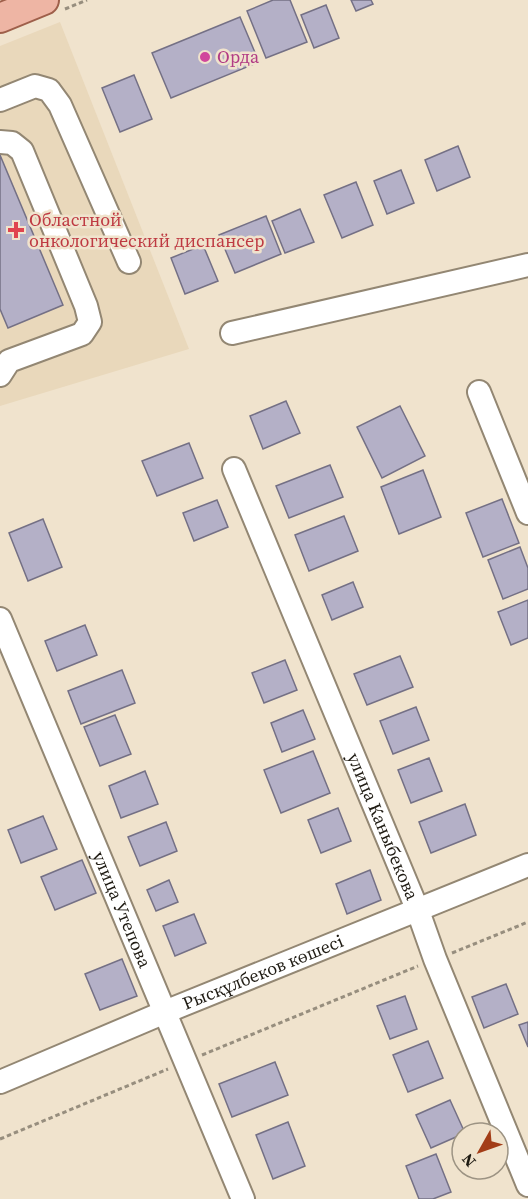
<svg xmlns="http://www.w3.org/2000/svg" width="528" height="1199" font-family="'Source Serif 4',serif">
<rect width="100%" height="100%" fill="#f0e3cd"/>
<path fill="#e9d8bb" d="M60,22L189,349L0,406V46Z"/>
<g fill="#b4b0c7" stroke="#747085" stroke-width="1.5">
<path d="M273,0H290L307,42L266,58L247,11Z"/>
<path d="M351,0H371L373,4L356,11Z"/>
<path d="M326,5L339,38L314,48L301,15Z"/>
<path d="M240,17L259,62L171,98L152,53Z"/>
<path d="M134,75L152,119L120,132L102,88Z"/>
<path d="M458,146L470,177L437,191L425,160Z"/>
<path d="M0,155L63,305L8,328L0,309Z"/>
<path d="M401,170L414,203L387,214L374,181Z"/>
<path d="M356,182L373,225L342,238L324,195Z"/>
<path d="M300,209L314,242L285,253L272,221Z"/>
<path d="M266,216L281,254L235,273L219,235Z"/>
<path d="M203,245L218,281L185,294L171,258Z"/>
<path d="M286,401L300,433L263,449L250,416Z"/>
<path d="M400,406L425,456L382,478L357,427Z"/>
<path d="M189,443L203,478L157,496L142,461Z"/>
<path d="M330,465L343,497L289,518L276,486Z"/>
<path d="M423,470L441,517L399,534L381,487Z"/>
<path d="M502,499L519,543L483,557L466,513Z"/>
<path d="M217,500L228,527L194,541L183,513Z"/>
<path d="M344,516L358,551L309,571L295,535Z"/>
<path d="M43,519L62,567L28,581L9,533Z"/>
<path d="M520,547L528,568V589L503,599L488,560Z"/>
<path d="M353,582L363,607L332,620L322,595Z"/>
<path d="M528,600V638L511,645L498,612Z"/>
<path d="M85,625L97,655L57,671L45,641Z"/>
<path d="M400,656L413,687L367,705L354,674Z"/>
<path d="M285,660L297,690L264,703L252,673Z"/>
<path d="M122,670L135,703L81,724L68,691Z"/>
<path d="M416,707L429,740L393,754L380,721Z"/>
<path d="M303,710L315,739L282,752L271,723Z"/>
<path d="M115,715L131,754L100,766L84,727Z"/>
<path d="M313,751L330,793L281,813L264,770Z"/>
<path d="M429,758L442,791L411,803L398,770Z"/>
<path d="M145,771L158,804L121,818L109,786Z"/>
<path d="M465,804L476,835L431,853L419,822Z"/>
<path d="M338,808L351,841L321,853L308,820Z"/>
<path d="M43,816L57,849L21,863L8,830Z"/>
<path d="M166,822L177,851L140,866L128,837Z"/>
<path d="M82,860L96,893L55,910L41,877Z"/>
<path d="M370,870L381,900L347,914L336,884Z"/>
<path d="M169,880L178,902L156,911L147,890Z"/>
<path d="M194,914L206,943L175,956L163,926Z"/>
<path d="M122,959L137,996L100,1010L85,974Z"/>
<path d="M506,984L518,1014L484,1028L472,997Z"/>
<path d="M405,996L417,1029L390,1039L377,1006Z"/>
<path d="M528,1022V1047L519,1025Z"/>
<path d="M428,1041L443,1078L408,1092L393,1055Z"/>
<path d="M275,1062L288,1095L232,1117L219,1084Z"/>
<path d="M450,1100L465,1133L431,1148L416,1115Z"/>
<path d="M288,1122L305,1166L273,1179L256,1135Z"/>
<path d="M436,1154L451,1192L433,1199H419L406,1166Z"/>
</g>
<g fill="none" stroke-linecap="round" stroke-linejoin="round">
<g stroke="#938773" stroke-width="26">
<g id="minor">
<path d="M0,100L35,86L49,90L60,105L129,262"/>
<path d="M0,142L12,143L22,151L86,306L90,322L82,334L9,361L0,375"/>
<path d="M232,333L528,265"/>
<path d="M479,392L528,513"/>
<path id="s1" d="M234,469L418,911L435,959L528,1185"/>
<path id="s2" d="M0,619L243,1199"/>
<path id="s3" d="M0,1082L165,1012L528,865"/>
</g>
</g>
<g stroke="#9e5f4a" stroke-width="32">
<path id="major" d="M0,18L44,0"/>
</g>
<g stroke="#978e7e" stroke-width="3" stroke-dasharray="4.5 3" stroke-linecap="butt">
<path d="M65,9L87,0"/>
<path d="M452,953L528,922"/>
<path d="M202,1055L418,966"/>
<path d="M0,1139L168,1069"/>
</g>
<use href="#minor" stroke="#fff" stroke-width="22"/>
<use href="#major" stroke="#eeb5a4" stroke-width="28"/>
</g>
<circle fill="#d1479c" stroke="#f0e3cd" stroke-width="2" cx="205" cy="57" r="6"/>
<path fill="#e0444e" stroke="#f0e3cd" stroke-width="2" d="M13 221h6v6h6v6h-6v6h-6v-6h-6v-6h6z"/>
<g text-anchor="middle" stroke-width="5" stroke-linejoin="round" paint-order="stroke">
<g font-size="18" fill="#b23c85" stroke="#f0e3cd" text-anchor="start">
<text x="217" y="63">Орда</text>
</g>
<g font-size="18" fill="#be3a42" stroke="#f0e3cd" text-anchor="start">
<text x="29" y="226">Областной<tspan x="29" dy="21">онкологический диспансер</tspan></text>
</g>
<g font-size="18" fill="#1f1b13" stroke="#f0e3cd">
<text dy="6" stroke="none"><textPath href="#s1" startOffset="387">улица Каныбекова</textPath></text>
<text dy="6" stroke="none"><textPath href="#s2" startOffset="315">улица Утепова</textPath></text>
<text dy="6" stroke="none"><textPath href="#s3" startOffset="285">Рысқұлбеков көшесі</textPath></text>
</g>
</g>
<g transform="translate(480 1151) rotate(230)"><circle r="28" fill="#f0e3cd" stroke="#9c9383" stroke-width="1.5"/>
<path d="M0-4.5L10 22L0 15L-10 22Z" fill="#a33d17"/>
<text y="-9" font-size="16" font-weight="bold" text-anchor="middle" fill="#1f1b13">N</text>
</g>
</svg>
